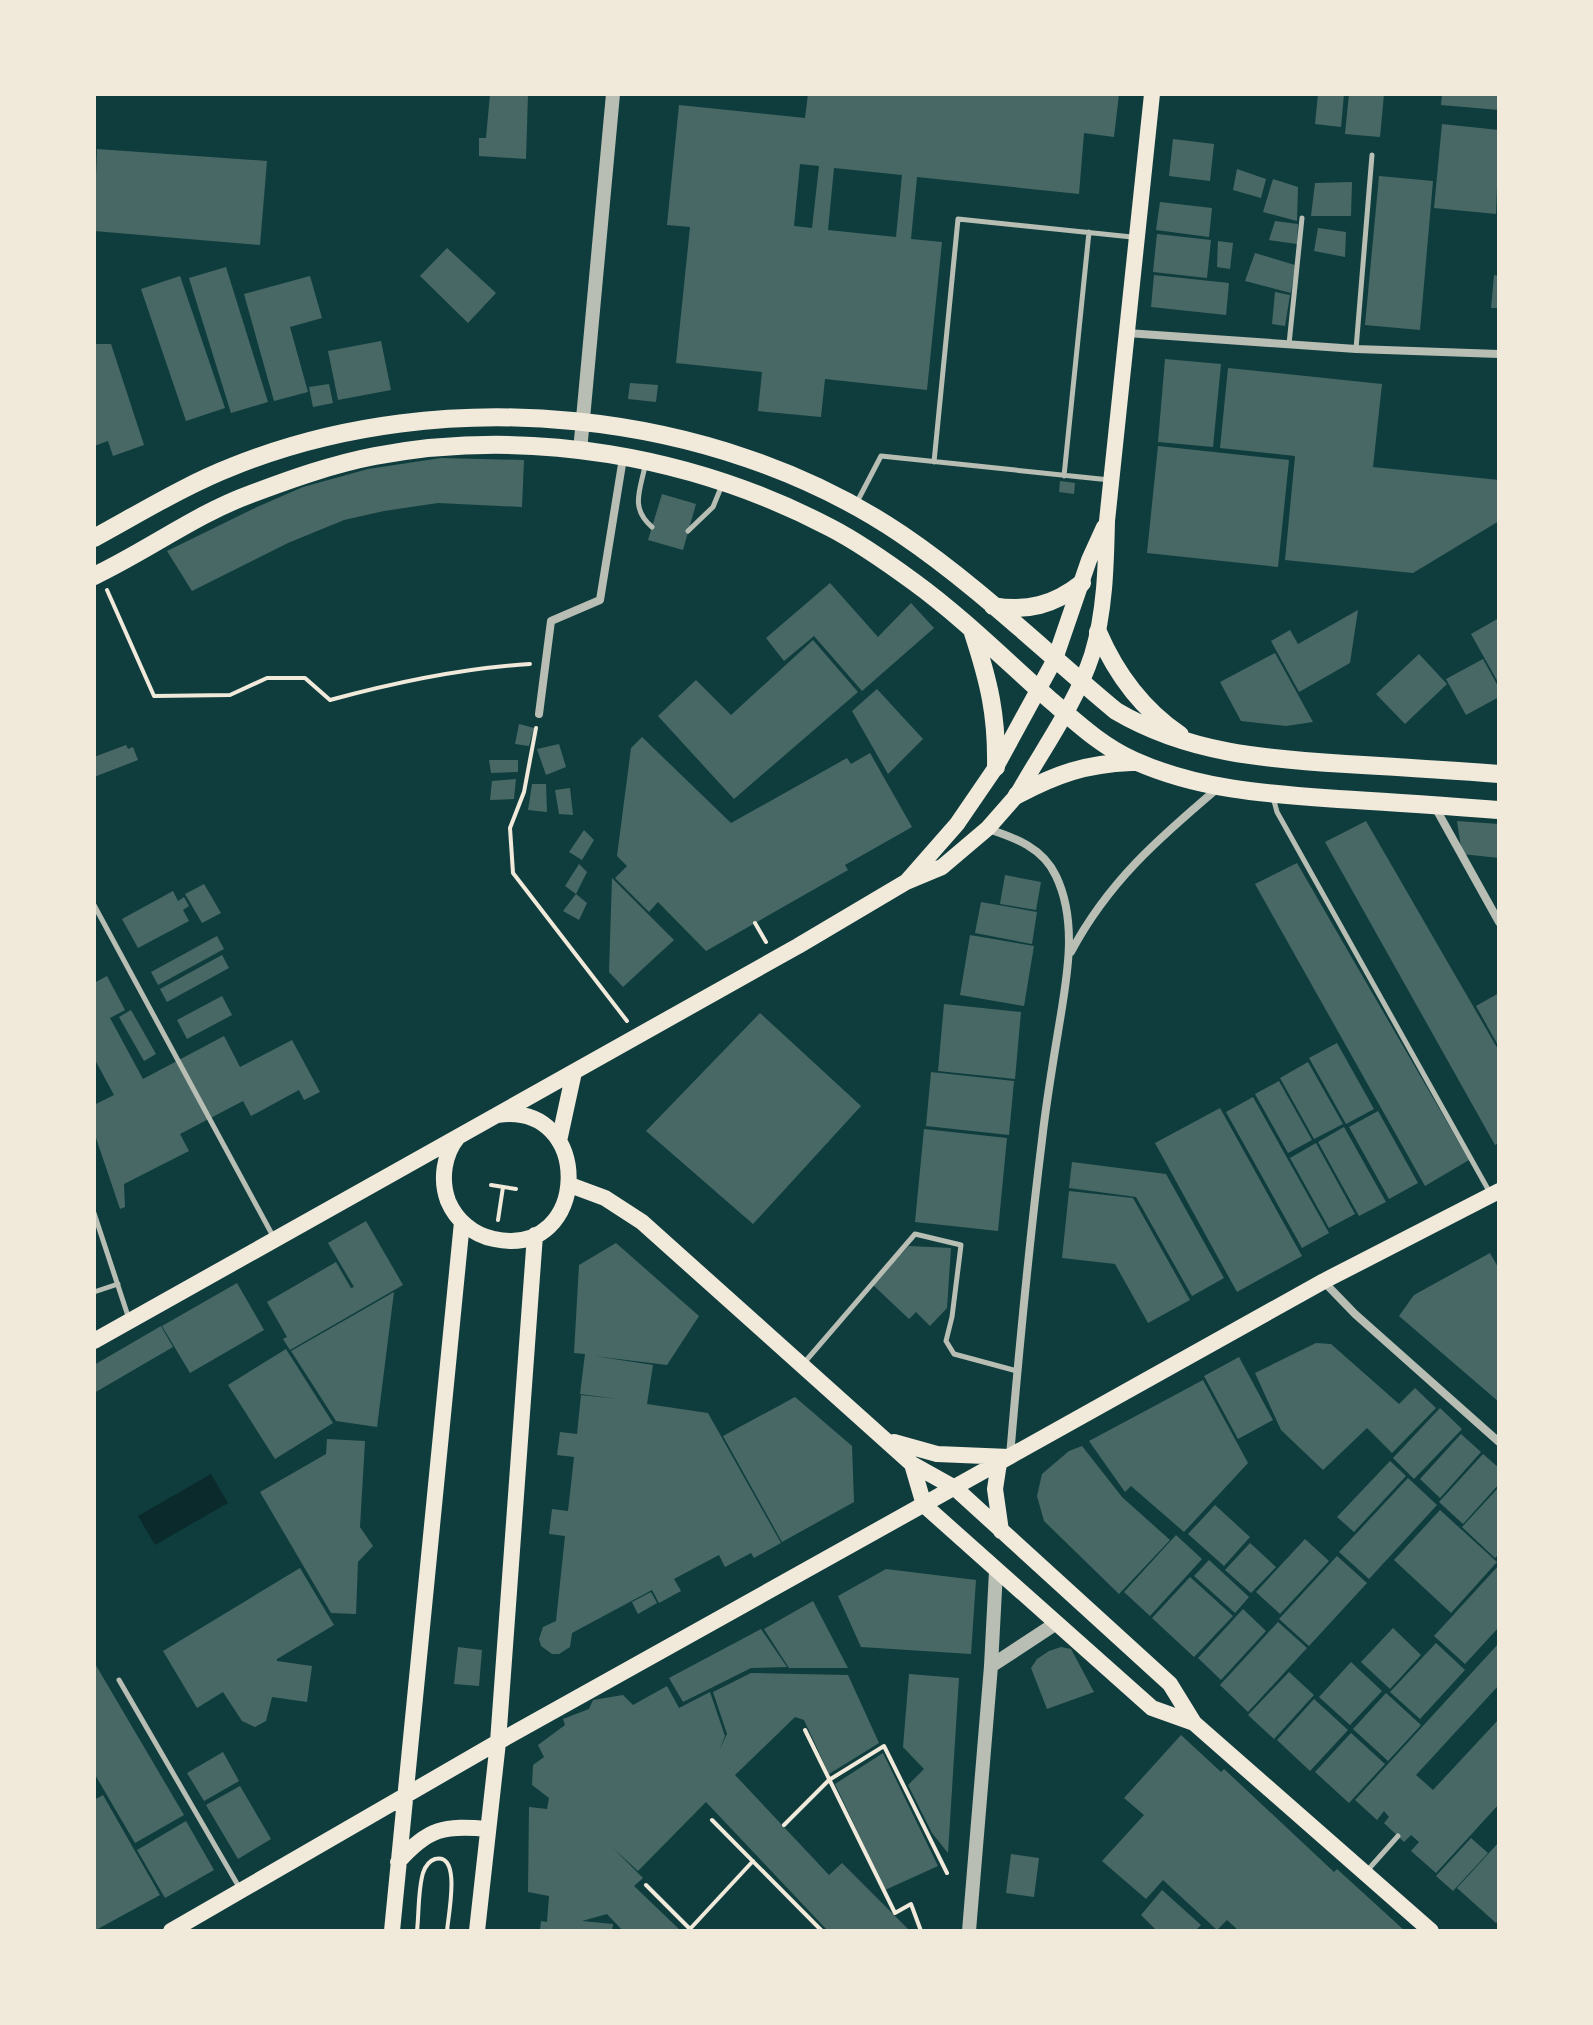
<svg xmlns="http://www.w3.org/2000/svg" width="1593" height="2025" font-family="'Nunito Sans',sans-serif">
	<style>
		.water { fill: #0a2a2b }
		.building { fill: #486865; fill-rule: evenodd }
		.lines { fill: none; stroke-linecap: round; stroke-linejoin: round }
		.path { stroke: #f1e9da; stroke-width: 4 }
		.service { stroke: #b8beb3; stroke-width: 5 }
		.minor { stroke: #b8beb3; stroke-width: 8 }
		.tertiary { stroke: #b8beb3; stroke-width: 14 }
		.secondary { stroke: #f1e9da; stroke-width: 16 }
		.primary { stroke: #f1e9da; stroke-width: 18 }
	</style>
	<rect width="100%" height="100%" fill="#0f3d3e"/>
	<path class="water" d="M211 1474 228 1503 155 1545 138 1516Z"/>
	<path class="building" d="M490 94H528L526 159 479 156V138H486Z
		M808 94H1119L1114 137 1084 133 1079 194 917 177 911 239 942 242 927 390 825 379 821 417 758 411 762 372 676 363 690 227 667 225 679 105 805 118ZM800 164 819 166 812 228 794 226ZM834 168 902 175 896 237 828 230Z
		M1318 94H1344L1341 127 1315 124Z
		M1349 94H1384L1380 137 1345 134Z
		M1442 94H1499V110L1441 105Z
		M1442 124 1499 130 1496 214 1434 208Z
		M1173 139 1214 144 1210 181 1169 176Z
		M97 149 267 161 260 245 94 231Z
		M1237 169 1266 179 1261 198 1233 190Z
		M1379 176 1433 181 1420 330 1365 325Z
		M1273 179 1298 187 1297 221 1263 212Z
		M1352 182 1351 216H1311L1315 183Z
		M1160 202 1212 208 1209 237 1156 230Z
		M1275 221 1298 224 1297 244 1269 240Z
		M1318 228 1346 232 1345 257 1314 251Z
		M1157 234 1211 240 1207 278 1153 272Z
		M1218 241 1233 243 1230 269 1217 267Z
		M447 248 496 293 468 323 420 276Z
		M1255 253 1295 265 1291 293 1245 281Z
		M226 267 268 402 231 413 189 278Z
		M1154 275 1229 283 1226 315 1151 307Z
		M1494 275 1499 276V308H1491Z
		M180 276 225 408 186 421 141 289Z
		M310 276 322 318 290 327 308 392 274 401 244 294Z
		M1275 292 1290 295 1285 326 1272 324Z
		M381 341 391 390 338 400 328 351Z
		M94 344H111L144 445 113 456 108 441 94 446Z
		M1165 359 1221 364 1213 447 1158 442Z
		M1228 368 1382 384 1373 467 1499 480V521L1413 573 1285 560 1295 456 1220 448Z
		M630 383 658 385 656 402 628 399Z
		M329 384 333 403 313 407 309 387Z
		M1158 446 1289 460 1278 567 1147 553Z
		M441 458 524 460 522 507 438 503 384 511 344 520 288 543 192 591 167 551 257 507 303 487 368 469Z
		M1060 481 1075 483 1074 494 1059 492Z
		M662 494 696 504 683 550 648 540Z
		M830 583 878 637 911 603 934 628 862 691 814 636 784 661 766 638Z
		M1358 610 1350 663 1299 692 1271 641 1290 630 1298 644Z
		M1499 618V684L1471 634Z
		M813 640 858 692 734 799 658 716 696 680 731 715Z
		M1275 653 1313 722 1286 726 1241 721 1220 682Z
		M1419 654 1447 684 1405 724 1376 694Z
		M1483 659 1499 688V697L1466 715 1446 679Z
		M877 689 923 739 888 774 852 711Z
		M519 724 534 728 529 746 515 744Z
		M642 737 731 823 847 758 851 764 870 753 912 827 845 865 848 870 706 951 658 902 649 912 615 878 627 866 617 856 631 748Z
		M559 744 566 767 546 775 537 749Z
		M126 745 128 749 133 747 138 760 94 777V757Z
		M489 760H518V772L491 773Z
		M516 779 514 799 490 800 492 781Z
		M532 784H546L547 812 528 810Z
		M570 788 573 815 559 814 555 790Z
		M1366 821 1499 1051V1143L1495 1145 1325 842Z
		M1457 821 1499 824V858L1462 854Z
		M584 830 594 840 582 860 569 852Z
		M1297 863 1469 1160 1425 1186 1255 884Z
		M579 864 587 872 576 894 565 886Z
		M1005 875 1041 882 1036 910 1000 904Z
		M612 878 674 940 623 987 609 972Z
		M204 884 221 913 202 923 185 894Z
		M173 891 178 901 184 897 189 906 183 910 189 921 138 948 122 919Z
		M576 894 587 903 579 920 563 911Z
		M981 902 1037 912 1032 944 975 933Z
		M970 935 1034 946 1024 1006 960 995Z
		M217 936 224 949 158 985 151 972Z
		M222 955 229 968 167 1002 160 989Z
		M107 976 125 1010 110 1018 143 1079 224 1036 240 1067 292 1040 320 1092 304 1100 299 1090 251 1116 243 1101 180 1134 189 1151 124 1184 125 1207 120 1209 94 1132V1105L114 1095 94 1058V983Z
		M1499 993V1047L1476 1006Z
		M222 996 232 1015 187 1039 177 1020Z
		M944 1004 1021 1012 1015 1079 938 1071Z
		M131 1010 156 1054 144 1061 119 1017Z
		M760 1013 861 1106 753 1224 646 1131Z
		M1337 1043 1374 1109 1346 1124 1309 1058Z
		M1308 1062 1343 1124 1314 1139 1280 1078Z
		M931 1072 1014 1081 1009 1135 926 1126Z
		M1279 1081 1312 1140 1288 1153 1255 1094Z
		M1253 1097 1329 1233 1302 1248 1226 1112Z
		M1220 1108 1302 1256 1237 1292 1155 1143Z
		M1378 1111 1418 1183 1389 1199 1349 1127Z
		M1344 1127 1386 1202 1359 1216 1318 1142Z
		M924 1129 1007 1138 998 1231 915 1222Z
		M1316 1143 1355 1214 1329 1228 1290 1158Z
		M1072 1162 1166 1174 1224 1278 1192 1296 1136 1197 1069 1188Z
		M1069 1191 1133 1198 1190 1300 1148 1323 1115 1264 1062 1258Z
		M366 1221 403 1285 290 1350 283 1339 287 1337 267 1302 336 1262 351 1288 354 1287 328 1243Z
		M616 1243 699 1316 667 1365 594 1356 653 1365 647 1404 708 1413 781 1543 754 1558 751 1553 725 1567 719 1555 674 1579 681 1591 659 1603 652 1590 572 1633 570 1647 559 1654H552L541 1646 539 1639 543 1627 556 1621 565 1536 549 1534 552 1509 568 1511 574 1457 557 1455 560 1432 577 1434 581 1395 618 1399 580 1394 585 1354 574 1353 579 1265Z
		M909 1246 951 1248 947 1308 930 1326 916 1312 909 1319 872 1284Z
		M1490 1253 1499 1269V1402L1399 1316 1414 1295Z
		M237 1283 264 1330 190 1373 162 1326Z
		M394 1292 377 1427 336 1421 291 1351Z
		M161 1326 173 1347 94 1393V1365Z
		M1316 1343 1331 1344 1399 1404 1415 1388 1436 1408 1392 1453 1367 1428 1323 1470 1281 1430 1255 1373Z
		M286 1349 333 1423 275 1459 228 1385Z
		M1239 1357 1273 1420 1238 1439 1204 1376Z
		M1203 1380 1248 1463 1184 1532 1131 1486 1125 1492 1089 1441Z
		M795 1397 852 1446 854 1502 782 1542 723 1436Z
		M1440 1408 1462 1429 1414 1479 1393 1458Z
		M1461 1434 1481 1452 1440 1498 1420 1479Z
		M327 1439 365 1441 360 1527 373 1546 358 1562 356 1614 331 1613 260 1492 326 1454Z
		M1082 1446 1122 1497 1170 1540 1119 1594 1044 1521 1037 1496 1042 1474 1069 1451Z
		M1483 1454 1499 1468V1484L1463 1524 1439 1502Z
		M1390 1461 1406 1476 1354 1532 1337 1517Z
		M1408 1478 1437 1505 1369 1579 1339 1552Z
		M1499 1487V1554L1495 1558 1462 1527Z
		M1215 1505 1250 1537 1224 1566 1188 1534Z
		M1440 1510 1497 1562 1451 1613 1394 1560Z
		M1176 1535 1202 1559 1150 1616 1124 1592Z
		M1305 1539 1329 1561 1280 1614 1256 1592Z
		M1250 1543 1276 1567 1251 1593 1225 1570Z
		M1337 1556 1367 1583 1309 1646 1279 1619Z
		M1209 1560 1249 1597 1235 1613 1194 1576Z
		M1499 1565V1627L1465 1664 1434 1636Z
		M300 1568 334 1625 277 1659V1661L312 1666 307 1702 272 1697 266 1721 255 1727 242 1721 223 1692 197 1708 163 1651Z
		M886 1569 976 1580 971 1654 861 1647 838 1596Z
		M1190 1577 1233 1616 1194 1657 1152 1618Z
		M651 1592 657 1603 638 1614 632 1602Z
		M813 1601 848 1668H789L764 1629Z
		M1243 1609 1266 1631 1221 1680 1198 1658Z
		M1278 1622 1307 1648 1248 1712 1220 1685Z
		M1393 1628 1421 1655 1390 1689 1361 1662Z
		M761 1629 787 1667 751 1668 683 1702 669 1678Z
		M1436 1643 1465 1670 1420 1719 1390 1692Z
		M1499 1643V1685L1416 1775 1433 1790 1499 1719V1804L1436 1873 1411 1851 1419 1842 1411 1835 1404 1842 1384 1823 1389 1817 1384 1811 1377 1820 1355 1800Z
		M458 1647 482 1650 479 1686 454 1684Z
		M1061 1647 1071 1649 1094 1692 1047 1709 1031 1668 1037 1659 1049 1651Z
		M94 1662 184 1815 135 1843 94 1773Z
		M1351 1662 1382 1691 1350 1725 1319 1697Z
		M1289 1672 1314 1695 1274 1739 1248 1715Z
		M751 1673 848 1675 879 1743 829 1774 804 1720 795 1717 735 1775 829 1875 842 1863 910 1931H828L706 1802 638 1871 612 1847 643 1878 634 1886 681 1931H623L607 1914 582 1921 613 1924 612 1931H540L541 1921 547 1922 549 1896 528 1892 529 1807 547 1809 549 1798 532 1785 533 1765 544 1757 538 1745 565 1725 563 1719 589 1709 593 1700 623 1695 633 1705 667 1686 679 1708 710 1692 725 1736 719 1751 727 1734 713 1692Z
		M909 1674 959 1678 948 1853 932 1833 908 1785 924 1769 903 1747Z
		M1386 1693 1421 1725 1388 1761 1353 1729Z
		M1314 1699 1348 1730 1310 1771 1277 1740Z
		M1351 1733 1385 1764 1349 1803 1315 1772Z
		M1181 1735 1221 1772 1224 1769 1334 1872 1337 1869 1405 1931H1239L1227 1920 1217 1930 1163 1880 1146 1899 1102 1861 1144 1815 1124 1798Z
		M223 1752 239 1781 204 1801 187 1773Z
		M883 1753 938 1866 885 1890 835 1784Z
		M240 1786 271 1839 238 1859 206 1805Z
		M103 1795 160 1895 94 1931V1800Z
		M186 1821 214 1870 165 1898 137 1850Z
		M1471 1838 1488 1853 1453 1891 1436 1876Z
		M1499 1842V1920L1496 1923 1457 1888Z
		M1011 1854 1039 1858 1034 1897 1006 1893Z
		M1162 1890 1201 1925 1195 1931H1157L1141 1915Z"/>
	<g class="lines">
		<path class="path" d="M107 590 154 696 230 695 267 678H305L330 700C396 682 462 668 530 664
			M536 728 524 792 510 828 513 873 627 1021
			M755 923 766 942
			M491 1185 516 1189
			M498 1220 503 1187
			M805 1730 895 1913 911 1904 921 1931
			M712 1820 822 1931
			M784 1825 829 1780 884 1746 947 1873
			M646 1885 690 1929
			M690 1929 753 1861
			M417 1931C419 1913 418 1890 423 1873 425 1867 429 1861 435 1859 462 1852 448 1916 447 1931"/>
		<path class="service" d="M1289 344 1302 218
			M1356 349 1372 155
			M934 462 958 219 1132 237
			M645 466C640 491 630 508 652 527
			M1064 476 1089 232
			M857 502 881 456 1110 480
			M688 531 713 507 722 485
			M1273 797 1277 812 1489 1191
			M94 905 274 1238
			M94 1213 129 1319
			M94 1292 118 1284
			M804 1363 915 1234 961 1245 952 1317 946 1341 954 1354 1017 1371
			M119 1680 239 1887
			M1366 1872 1398 1836"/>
		<path class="minor" d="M1127 333 1356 349 1499 354
			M539 714 551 621 600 600 623 458
			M1435 807 1499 922
			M988 829C1016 838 1043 848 1056 876 1079 924 1066 982 1058 1032 1052 1068 1046 1104 1042 1140 1029 1245 1019 1350 1010 1456
			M1071 952C1108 882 1159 838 1218 788
			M1324 1282 1355 1314 1499 1442"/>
		<path class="tertiary" d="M580 451 613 94
			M991 1666 1055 1624
			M969 1931 991 1666 996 1571"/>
		<path class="secondary" d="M907 881 957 824 996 767 1055 659 1089 560 1104 527
			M458 1137C444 1154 440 1179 448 1201 456 1220 473 1235 494 1239 591 1260 595 1100 497 1115
			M559 1141 574 1072
			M570 1185 605 1198 642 1222 912 1464 955 1488 1170 1684 1194 1723 1431 1931
			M94 1341 798 946 906 882 942 867 988 828 1017 795C1042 750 1076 704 1092 655 1105 612 1106 566 1107 521L1152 94
			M894 1442 937 1454 1009 1457
			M999 1463 995 1489 1001 1531
			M912 1464 924 1505
			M924 1505 1152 1708 1194 1723
			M398 1862C428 1828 444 1825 488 1829
			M171 1931 498 1742 1324 1281 1499 1191
			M392 1931 462 1222
			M477 1931 498 1742 535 1235"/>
		<path class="primary" d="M94 538C140 513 185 485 234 466 443 382 714 408 901 534 978 586 1045 652 1116 711 1187 753 1265 759 1346 764 1397 767 1448 770 1499 774
			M94 576C147 551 196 514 251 494 291 479 333 464 375 456 528 427 694 456 831 528 860 543 888 563 914 582 962 617 1004 659 1048 698 1075 721 1102 747 1135 761 1200 790 1268 794 1338 799 1392 802 1445 806 1499 810
			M993 606C1027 612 1054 605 1082 583
			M1098 632C1116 674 1142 709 1180 735
			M973 633C989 682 997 715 996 767
			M1017 795C1057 774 1085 764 1131 762"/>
	</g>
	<rect width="1593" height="2025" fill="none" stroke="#f1e9da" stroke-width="192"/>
</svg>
